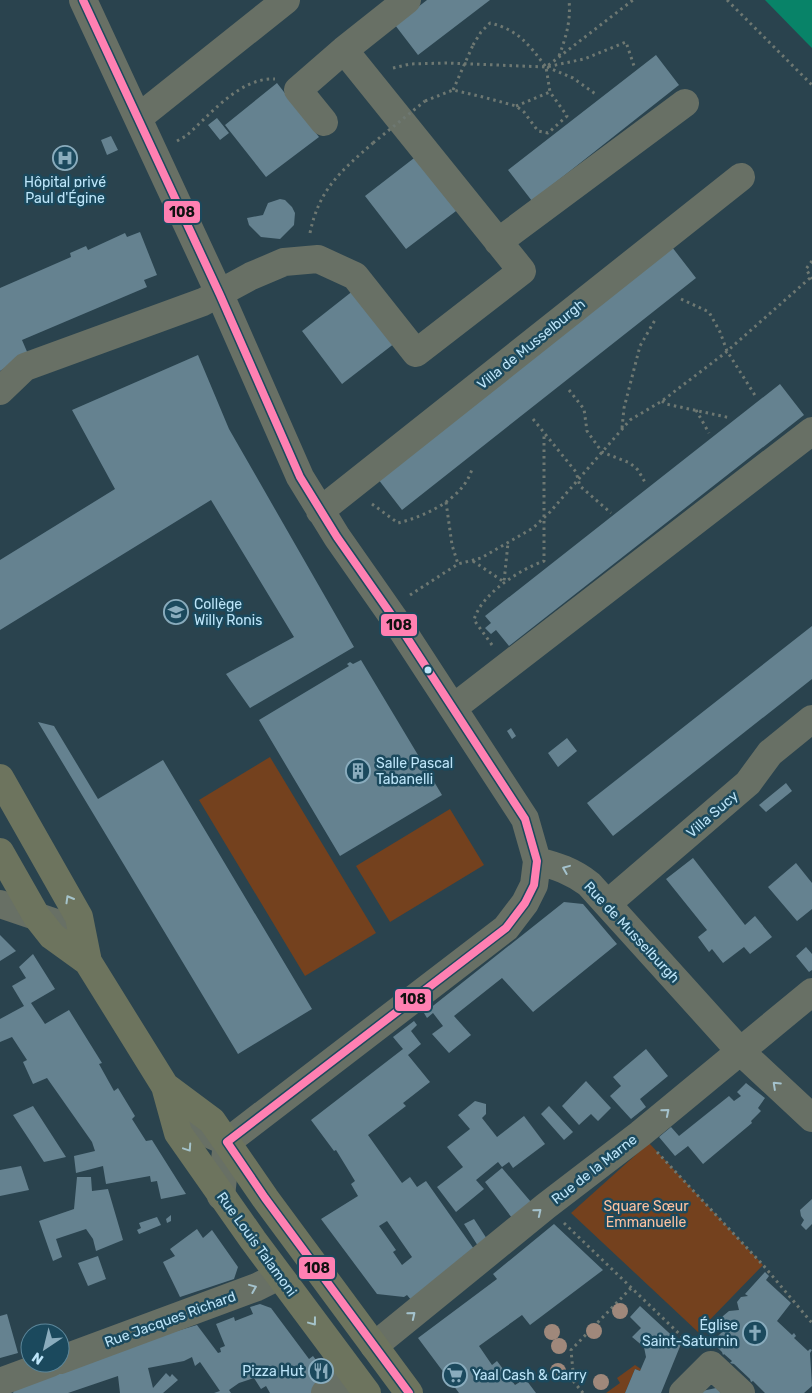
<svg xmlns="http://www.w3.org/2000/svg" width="812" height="1393" font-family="Rubik,sans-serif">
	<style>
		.green { fill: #74411e }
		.water { fill: #088368 }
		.building { fill: #658290; fill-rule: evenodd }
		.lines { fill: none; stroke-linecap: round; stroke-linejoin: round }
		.path { stroke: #6e7872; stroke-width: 3; stroke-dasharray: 2.5 4; stroke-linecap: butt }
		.minor { stroke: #687065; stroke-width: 28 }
		.major { stroke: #6d745e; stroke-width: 28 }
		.path-bridge { stroke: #6e7872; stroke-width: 3; stroke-dasharray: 2.5 4; stroke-linecap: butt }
		.bus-1-casing { stroke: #1b495d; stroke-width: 11 }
		.bus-1 { stroke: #ff80b2; stroke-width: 8 }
		.tree { fill: #9f887b }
		.oneway { stroke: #a4c2cd }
		.oneway2 { stroke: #a5c3ca }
		.bus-dot { fill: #bde5f9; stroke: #1b495d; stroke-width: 2 }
		.labels { text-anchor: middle; stroke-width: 5; stroke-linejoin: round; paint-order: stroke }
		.poi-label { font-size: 14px; fill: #bde5f9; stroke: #1b495d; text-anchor: start }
		.street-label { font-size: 14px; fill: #bde5f9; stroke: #1b495d }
		.park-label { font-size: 14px; fill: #fec19f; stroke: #1b495d }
		.line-badge { stroke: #1b495d; stroke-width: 2 }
		.pale-badge-label { font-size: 14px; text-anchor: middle; font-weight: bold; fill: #111 }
	</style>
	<rect width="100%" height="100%" fill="#2a434e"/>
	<path class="green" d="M270 757 376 933 305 976 199 800Z
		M450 809 484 865 390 922 356 866Z
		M649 1143 763 1265 698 1332 571 1213Z
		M635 1365 641 1369 640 1371 635 1369 625 1393H606L620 1383 617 1378Z"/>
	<path class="water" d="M765 0H812V48L806 42Z"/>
	<path class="building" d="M427 0H490L418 55 395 25Z
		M656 55 679 85 532 201 508 170Z
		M277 83 319 137 266 177 225 125Z
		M217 118 229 133 220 140 208 125Z
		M111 136 118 150 107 155 101 140Z
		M418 155 460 208 406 249 365 196Z
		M280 199 285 200 292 207 295 213 294 225 280 239 261 237 249 225 247 218 263 215 268 203Z
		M140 232 157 275 144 280 147 287 22 340 28 354 0 371V288L71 257 70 253 86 246 88 250 125 233 127 237Z
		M672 247 696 278 402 510 378 479Z
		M354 290 395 343 342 384 302 331Z
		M198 355 229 429 354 647 250 708 226 674 294 637 211 500 0 630V560L115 489 72 410Z
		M780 384 804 415 509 646 496 630 491 634 485 628 491 623 485 616Z
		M812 626V679L613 836 587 803Z
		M361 660 442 795 340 856 259 720 349 666 347 664 350 662 353 664Z
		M38 722 54 726 98 799 163 760 312 1009 238 1054Z
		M511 728 516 736 512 739 507 731Z
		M567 738 577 751 558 767 548 753Z
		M786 783 792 791 766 812 759 805Z
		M693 858 745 925 755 916 772 937 750 954 744 947 723 963 712 949 709 952 698 937 707 930 666 879Z
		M796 863 812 883V909L797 921 768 887Z
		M564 902 583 904 617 944 533 1012 502 978 454 1016 471 1035 449 1053 432 1034 443 1026 433 1013 427 1018 424 1013Z
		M0 935 16 951 0 961Z
		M806 947 812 954V970L809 972 796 956Z
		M33 954 55 989 31 1003 45 1024 69 1010 102 1063 99 1064 114 1091 118 1088 135 1116 132 1119 146 1141 152 1140 186 1194 161 1199 157 1181 151 1182 150 1176 106 1184 103 1166 76 1173 74 1156 95 1151 92 1142 47 1078 33 1084 23 1062 27 1060 12 1037 0 1042V1019L24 1006 12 986 26 978 19 967Z
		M414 1021 417 1025 411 1031 421 1044 408 1055 430 1082 403 1103 406 1106 368 1135 402 1183 410 1177 417 1187 426 1181 474 1249 412 1301 407 1295 404 1297 377 1294 321 1219 358 1196 351 1184 355 1181 336 1150 334 1151 311 1120 403 1049 393 1037ZM387 1221 412 1257 402 1265 393 1252 396 1250 379 1226Z
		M646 1049 668 1076 640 1099 646 1107 631 1119 610 1096 621 1086 613 1077Z
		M586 1081 611 1108 598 1121 591 1114 579 1125 562 1106Z
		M746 1083 765 1098 758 1108 761 1111 751 1121 752 1123 703 1164 688 1146 675 1156 659 1137 671 1127 679 1136 729 1096 734 1101 741 1096 737 1092Z
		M475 1101 486 1104V1114L482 1118 497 1137 524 1116 545 1144 513 1168 509 1162 502 1167 498 1162 476 1180 484 1189 456 1212 437 1187 463 1167 447 1147 470 1129 458 1115Z
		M33 1106 66 1157 44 1162 13 1115Z
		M549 1106 573 1132 564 1140 541 1114Z
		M21 1166 29 1190 0 1196V1170Z
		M502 1168 531 1202 512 1218 485 1182Z
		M77 1177H91L92 1191 108 1189 123 1240 96 1251 93 1239 86 1229 56 1239 62 1257 53 1261 39 1221 74 1209Z
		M812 1199V1224L806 1230 801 1225 804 1220 801 1216 800 1210Z
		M171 1215V1221L167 1223 166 1219Z
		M157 1217 161 1225 139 1234 137 1230 141 1228 139 1223Z
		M474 1219 487 1239 478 1246 464 1224Z
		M554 1224 603 1270 530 1325 522 1315 479 1346 492 1365 497 1361 515 1385 523 1380 524 1382 527 1381 536 1393H459L418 1338 497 1279 493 1274Z
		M197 1229 203 1238 212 1230 238 1267 234 1279 180 1297 163 1262 175 1256 170 1249Z
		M98 1256 106 1279 88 1286 78 1263Z
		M765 1272 769 1276 766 1280 791 1303 777 1321 792 1335 794 1333 796 1336 794 1338 808 1351 810 1349 812 1350 810 1353 812 1386 804 1393H765L753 1381 751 1382 750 1379 734 1364 730 1363 732 1361 724 1354 723 1355 722 1352 712 1342 722 1332 720 1322 723 1316 729 1311 739 1310 737 1302 741 1297 748 1296 745 1294Z
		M260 1304 271 1308 309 1359 313 1356 332 1381 314 1393H270L266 1386 261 1389 254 1378 239 1383 229 1390 231 1393H214L220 1391 200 1362 195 1366 192 1357 184 1361 148 1368 153 1388 166 1373 170 1377 172 1374 178 1380 163 1393H120L118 1376 68 1393H13L17 1384 143 1341 197 1325 218 1353 221 1352 220 1348 225 1346 216 1324 234 1317 235 1321 253 1314 250 1307Z
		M640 1306 681 1344 661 1393H625L635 1369 640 1371 646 1357 644 1347 632 1337 641 1328 630 1317Z
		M7 1314 18 1353 0 1358V1316Z
		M716 1388 721 1393H700L702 1391Z"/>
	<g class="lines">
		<path class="path" d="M727 0 812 85
			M473 45 481 32 490 23C519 30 529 45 546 67L633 0
			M559 56C566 37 571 21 569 0
			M547 67 573 78 597 95
			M393 68 410 64 446 63 546 67 584 59 626 42 634 66
			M425 101 453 90 483 97 516 106 524 112 538 131 548 133 567 116 550 92 546 67
			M516 106 550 92
			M177 141 186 136C210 115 240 77 275 79
			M310 233C319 189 341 171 373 143
			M812 261 806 269 812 279
			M681 299 709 312 720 332 727 351 756 397
			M569 390 584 409 587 431 602 452 630 463 638 470 646 484
			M662 401 666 404 731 418
			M696 410 709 433
			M533 419 576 472 580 486 611 513
			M622 428 624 408 640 346 655 320
			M446 502 452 545 458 564
			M372 504 398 523C426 516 463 499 472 469
			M473 561 504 582 508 543
			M410 595 458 564 481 558 533 528 550 512 630 420 662 401 725 353 810 278
			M492 645 474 620C481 594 519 570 544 561V433
			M657 1152 763 1265 812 1323
			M564 1223 693 1347
			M583 1393 574 1382 571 1350 632 1287"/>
		<path class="minor" d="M83 0 220 295 300 477 337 537 402 630 525 819 537 861 534 885 525 903 506 928 227 1142
			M344 50 407 0
			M138 118 286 0
			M498 242 685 103
			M0 391 25 367 203 302 251 276 284 262 318 259 355 276 416 353 522 271 344 50 298 90 324 122
			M320 511 741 177
			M453 708 812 431
			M537 861C557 866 572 871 589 884L739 1050 812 1118
			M0 904 65 926 87 959
			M607 904 748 783 770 753 812 719
			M169 1092 195 1128 227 1142
			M221 1196 227 1142
			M374 1346 546 1206 640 1134 812 992
			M60 1360 257 1287 279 1276
			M0 1382 51 1363
			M325 1393 352 1374
			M683 1393 711 1365 741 1393"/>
		<path class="major" d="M0 778 79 917 88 962 165 1086 178 1133 253 1240 367 1393
			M0 852 37 917 52 936 88 962
			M165 1086 212 1121 265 1198 409 1393"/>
		<path class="path-bridge" d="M453 90 473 45
			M373 143 425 101"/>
		<defs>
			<path id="bus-1" d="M83 0 220 295 300 477 337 537 402 630 525 819 537 861 534 885 525 903 506 928 227 1142
				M227 1142 265 1198 409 1393"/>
		</defs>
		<use href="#bus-1" class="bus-1-casing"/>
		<use href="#bus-1" class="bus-1"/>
	</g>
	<g class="tree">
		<circle cx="620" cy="1311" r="8"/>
		<circle cx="594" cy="1331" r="8"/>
		<circle cx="552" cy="1332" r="8"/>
		<circle cx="559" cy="1346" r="8"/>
		<circle cx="558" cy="1371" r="8"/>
		<circle cx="601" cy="1382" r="8"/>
	</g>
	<defs><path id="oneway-chevron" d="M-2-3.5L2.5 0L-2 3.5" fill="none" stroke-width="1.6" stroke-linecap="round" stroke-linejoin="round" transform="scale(1.25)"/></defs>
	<g class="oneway">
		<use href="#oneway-chevron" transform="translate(566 869) rotate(-158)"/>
		<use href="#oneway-chevron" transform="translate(776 1085) rotate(-137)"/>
		<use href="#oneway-chevron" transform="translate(666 1112) rotate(-40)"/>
		<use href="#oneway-chevron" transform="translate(538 1212) rotate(-39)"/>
		<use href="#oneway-chevron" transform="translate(253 1288) rotate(-22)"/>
		<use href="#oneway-chevron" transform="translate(412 1315) rotate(-39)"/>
	</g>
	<g class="oneway2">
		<use href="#oneway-chevron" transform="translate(69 899) rotate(-120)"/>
		<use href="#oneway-chevron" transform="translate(188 1148) rotate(56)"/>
		<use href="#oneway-chevron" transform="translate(313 1322) rotate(53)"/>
	</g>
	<defs>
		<symbol id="hospital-ring" viewBox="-11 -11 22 22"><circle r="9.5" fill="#1b495d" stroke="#8aacbd" stroke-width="1.5"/><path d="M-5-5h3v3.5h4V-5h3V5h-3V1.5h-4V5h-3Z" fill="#8aacbd"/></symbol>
		<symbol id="school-ring" viewBox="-11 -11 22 22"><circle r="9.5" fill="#1b495d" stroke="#8aacbd" stroke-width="1.5"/><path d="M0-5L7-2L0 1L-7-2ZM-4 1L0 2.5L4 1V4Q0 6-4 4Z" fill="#8aacbd"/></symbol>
		<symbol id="building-ring" viewBox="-11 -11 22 22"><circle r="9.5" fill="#1b495d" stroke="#8aacbd" stroke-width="1.5"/><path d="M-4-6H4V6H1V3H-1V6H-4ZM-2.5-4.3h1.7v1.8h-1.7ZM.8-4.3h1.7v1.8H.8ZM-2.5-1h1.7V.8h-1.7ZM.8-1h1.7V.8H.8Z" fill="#8aacbd"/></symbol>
		<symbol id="church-ring" viewBox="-11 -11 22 22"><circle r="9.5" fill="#1b495d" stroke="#8aacbd" stroke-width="1.5"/><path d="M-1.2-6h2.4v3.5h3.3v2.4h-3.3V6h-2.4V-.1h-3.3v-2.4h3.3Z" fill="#8aacbd"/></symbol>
		<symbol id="restaurant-ring" viewBox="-11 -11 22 22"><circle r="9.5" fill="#1b495d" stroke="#8aacbd" stroke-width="1.5"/><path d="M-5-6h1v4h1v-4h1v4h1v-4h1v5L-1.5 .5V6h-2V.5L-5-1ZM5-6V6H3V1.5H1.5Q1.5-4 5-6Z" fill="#8aacbd"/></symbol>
		<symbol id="supermarket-ring" viewBox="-11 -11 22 22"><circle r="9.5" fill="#1b495d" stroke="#8aacbd" stroke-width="1.5"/><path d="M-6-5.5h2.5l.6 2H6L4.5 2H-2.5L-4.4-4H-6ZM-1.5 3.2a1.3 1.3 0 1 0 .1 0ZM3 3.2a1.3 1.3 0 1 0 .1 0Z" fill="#8aacbd"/></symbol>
	</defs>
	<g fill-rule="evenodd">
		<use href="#hospital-ring" x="51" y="144" width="28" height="28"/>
		<use href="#school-ring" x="162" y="598" width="28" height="28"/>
		<use href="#building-ring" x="344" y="757" width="28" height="28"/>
		<use href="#church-ring" x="741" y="1319" width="28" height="28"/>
		<use href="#restaurant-ring" x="307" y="1357" width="28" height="28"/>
		<use href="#supermarket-ring" x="441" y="1361" width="28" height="28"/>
	</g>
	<circle class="bus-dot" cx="428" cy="670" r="4.5"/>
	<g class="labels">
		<g class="poi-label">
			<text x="65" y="187" text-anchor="middle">Hôpital privé<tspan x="65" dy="16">Paul d'Égine</tspan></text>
			<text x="194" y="609">Collège<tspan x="194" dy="16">Willy Ronis</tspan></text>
			<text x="376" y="768">Salle Pascal<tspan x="376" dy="16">Tabanelli</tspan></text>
			<text x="738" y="1330" text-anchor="end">Église<tspan x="738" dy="16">Saint-Saturnin</tspan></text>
			<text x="304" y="1376" text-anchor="end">Pizza Hut</text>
			<text x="472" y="1380">Yaal Cash &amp; Carry</text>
		</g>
		<g class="street-label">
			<text transform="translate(531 344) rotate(-39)" y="5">Villa de Musselburgh</text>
			<text transform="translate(712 814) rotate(-41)" y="5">Villa Sucy</text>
			<text transform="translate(632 932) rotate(47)" y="5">Rue de Musselburgh</text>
			<text transform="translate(594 1169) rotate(-38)" y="5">Rue de la Marne</text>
			<text transform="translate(257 1244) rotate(54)" y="5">Rue Louis Talamoni</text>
			<text transform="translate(170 1319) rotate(-20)" y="5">Rue Jacques Richard</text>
		</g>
		<g class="park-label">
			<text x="646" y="1211">Square Sœur<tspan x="646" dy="16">Emmanuelle</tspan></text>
		</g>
	</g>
	<g class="line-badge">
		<rect x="163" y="200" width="38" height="24" rx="5" fill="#ff80b2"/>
		<rect x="380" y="613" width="38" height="24" rx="5" fill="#ff80b2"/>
		<rect x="394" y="988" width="38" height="24" rx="5" fill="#ff80b2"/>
		<rect x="298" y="1256" width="38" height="24" rx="5" fill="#ff80b2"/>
	</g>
	<g class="pale-badge-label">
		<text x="182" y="217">108</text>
		<text x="399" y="630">108</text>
		<text x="413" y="1004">108</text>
		<text x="317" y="1273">108</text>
	</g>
	<g transform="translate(45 1348) rotate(215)"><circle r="24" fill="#1b495d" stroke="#5c879b"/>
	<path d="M0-4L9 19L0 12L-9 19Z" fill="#8aacbd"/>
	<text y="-8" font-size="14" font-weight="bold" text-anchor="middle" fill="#bde5f9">N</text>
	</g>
</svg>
